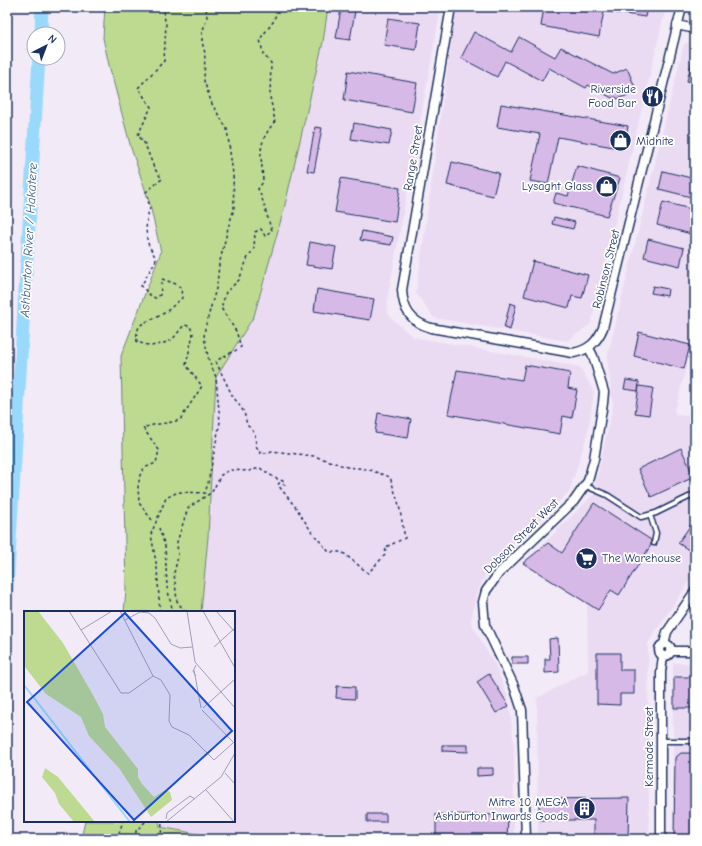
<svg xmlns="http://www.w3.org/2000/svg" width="702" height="846" font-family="'Comic Neue',sans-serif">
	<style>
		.built { fill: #eadbf3 }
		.green { fill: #beda91; stroke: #6c8478 }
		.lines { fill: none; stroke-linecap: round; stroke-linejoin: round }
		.river { stroke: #99d9fb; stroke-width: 13 }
		.building { fill: #d6b9e7; stroke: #1b2f5e }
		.lane-casing { stroke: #1b2f5e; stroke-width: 7 }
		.street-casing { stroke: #1b2f5e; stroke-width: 11 }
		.path { stroke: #1b2f5e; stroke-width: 1.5; stroke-dasharray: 3 3; stroke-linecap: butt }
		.lane { stroke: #fff; stroke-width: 4 }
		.street { stroke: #fff; stroke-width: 8 }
		.labels { text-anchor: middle; stroke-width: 3.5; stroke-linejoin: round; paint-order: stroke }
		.poi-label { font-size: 12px; fill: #1b2f5e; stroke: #fff; text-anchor: end }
		.street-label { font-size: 12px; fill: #1b2f5e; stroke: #fff }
		.water-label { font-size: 13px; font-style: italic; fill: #3a5a85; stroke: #fff }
		.inset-river { fill: none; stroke: #99d9fb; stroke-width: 2 }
		.inset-road { fill: none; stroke: #9d9fba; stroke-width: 1 }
		.view { fill: #1d4ed8; fill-opacity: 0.15; stroke: #1d4ed8; stroke-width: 2 }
		.inset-edge { fill: none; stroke: #1b2f5e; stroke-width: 2 }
	</style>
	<rect width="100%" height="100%" fill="#f3eaf8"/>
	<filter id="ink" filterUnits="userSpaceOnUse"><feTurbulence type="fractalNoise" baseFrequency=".025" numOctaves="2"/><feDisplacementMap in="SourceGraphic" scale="8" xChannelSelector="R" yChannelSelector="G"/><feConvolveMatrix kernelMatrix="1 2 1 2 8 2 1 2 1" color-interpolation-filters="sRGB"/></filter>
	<g filter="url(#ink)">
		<path class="built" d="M328 7H441L388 296 387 311 392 319 414 337 580 367 594 392 587 436 569 492 491 564 476 594 473 610 471 623 496 667 509 700 514 744V839H225L160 827 159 821H234V612H201L208 537 216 377 254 316 284 209 323 42Z
			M456 7H666L591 324 567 341 434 318 416 293Z
			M693 40 695 41V331L677 404 674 410 676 414 684 416 695 412V573L648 643 649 839H538L537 698 588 671 587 604 523 564 593 495 613 406 607 358 684 44Z
			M673 663H695V839H673Z"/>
		<path class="green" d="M105 7H328L323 42 284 209 254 316 216 377 208 537 201 612H124L126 590 121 356 161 252 149 201 131 148 109 65 103 38Z
			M85 821H159L160 827 225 839H81Z"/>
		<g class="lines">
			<path class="river" d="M41 34 42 7
				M7 590 39 58"/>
		</g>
		<path class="building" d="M544 7H647L645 17 604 11 599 37 541 26Z
			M341 9 355 11 350 40 336 38Z
			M388 18 420 23 416 50 384 45Z
			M474 32 511 52 519 37 555 57 561 47 613 74 627 68 637 92 617 99 616 97 612 98 588 85 586 88 549 68 542 81 505 61 497 77 461 58Z
			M693 56H695V83L687 81Z
			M348 71 417 83 412 112 344 100Z
			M501 104 628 126 624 149 558 137 548 184 530 181 540 134 497 127Z
			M354 123 392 130 389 145 351 139Z
			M315 127 322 128 314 172 307 171Z
			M452 162 499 173 493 196 447 185Z
			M577 166 620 178 607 216 553 203 556 193 568 196Z
			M663 171 695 179V198L659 189Z
			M341 178 400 188 395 222 335 212Z
			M663 202 695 210V235L657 225Z
			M554 217 575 222 573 229 552 224Z
			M362 231 393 237 391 245 360 240Z
			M648 239 684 248 680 266 644 257Z
			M310 242 336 247 332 269 306 265Z
			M533 261 588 275 582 298 572 296 569 308 524 296Z
			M653 286 668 289 667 296 651 293Z
			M317 289 374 299 370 320 314 311Z
			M510 303 516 305 510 330 504 328Z
			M639 332 690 345 684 369 634 356Z
			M525 365 570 373 568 388 577 390 572 418 563 416 560 434 448 414 457 370 522 380Z
			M626 380 639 382 638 391 624 389Z
			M639 386 653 388 649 415 635 413Z
			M378 413 411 419 408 438 375 433Z
			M681 448 694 477 651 497 638 469Z
			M594 503 651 540V545L619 595 611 590 598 610 523 563 548 543 562 553Z
			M695 519V554L678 543Z
			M558 638 559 672 545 673V659H550L549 639Z
			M597 653H620V670H634V694H620V705L597 704Z
			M512 657H528V664H512Z
			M489 674 509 706 496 713 477 682Z
			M674 677H695V708H674Z
			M337 686 355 687V699L336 698Z
			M442 745H468V752L442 751Z
			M681 753H695V839H674L675 758Z
			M477 768H493V775L477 776Z
			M629 798 628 839H594V820H539V799Z
			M367 814H386V822H367Z
			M436 814 508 815 507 839H436Z"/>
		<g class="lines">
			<defs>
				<path id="lane" d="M586 486 607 495 641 517 656 513 695 494
					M650 515 656 533 654 543
					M661 741H695"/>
				<path id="street" d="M451 7 402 290C403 310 411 322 431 328L573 353C589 350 597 342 603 328L682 7
					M677 25 695 29
					M664 644 667 632 695 591
					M659 650a6 6 0 1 1 12 0a6 6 0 1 1-12 0Z
					M670 651H695
					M526 839 522 710 514 686 485 625 483 602 486 591 499 573 574 501 588 481 594 459 603 403 604 392 593 356 589 348
					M661 839V672L663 656"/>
			</defs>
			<use href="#lane" class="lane-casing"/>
			<use href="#street" class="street-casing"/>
			<path class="path" d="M152 520 139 503 138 487 140 475 144 468 156 463 159 450 143 428C156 423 167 424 180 420L202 386 186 365 193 334 190 326 184 325 172 340 161 344 151 346 137 342C135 321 145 324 159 316 167 312 175 304 182 298L181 288 176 284 162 279 160 295 156 298 152 297 141 286 156 260C154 253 150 249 148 243 145 233 146 218 150 208L146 192 162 179 154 168 145 144 138 135 151 107 138 88 164 61 166 24 164 16 165 7
				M159 528 165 546 167 587 173 612
				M160 612 157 568 151 534 166 498 178 492 205 493 208 483 220 422 216 377 209 361 204 337 205 328 217 285 219 265 228 228 234 209 233 174 227 129 212 104 204 81 205 53 202 42V33L207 18 206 7
				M185 612 177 601 174 573 178 557 177 542 188 508 212 492 221 475 226 472 231 470 249 471 260 468 275 478 283 481 285 485 279 483 278 485 297 509 311 531 329 552H342L368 573 385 555 386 547 405 538 399 505 390 477 367 469 347 467 314 456 272 451 261 454 256 446 255 433 247 425 244 412 232 395 216 362C223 355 233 353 241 347L236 331 221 308 226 292 239 280 248 257 254 249 255 232 261 229 265 236 272 230C266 216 265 203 258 189L263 182C262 153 255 147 275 121L270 97 271 63 263 54 260 39 273 22 279 7
				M117 839 123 821
				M135 839 136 831 146 821
				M161 839 162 821"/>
			<use href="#lane" class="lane"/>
			<use href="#street" class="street"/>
		</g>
	</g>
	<defs>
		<symbol id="restaurant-disc" viewBox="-11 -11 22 22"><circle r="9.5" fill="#1b2f5e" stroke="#fff"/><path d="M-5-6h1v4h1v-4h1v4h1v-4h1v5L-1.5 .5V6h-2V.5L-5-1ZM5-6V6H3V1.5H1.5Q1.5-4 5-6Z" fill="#fff"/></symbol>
		<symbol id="shop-disc" viewBox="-11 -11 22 22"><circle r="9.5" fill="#1b2f5e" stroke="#fff"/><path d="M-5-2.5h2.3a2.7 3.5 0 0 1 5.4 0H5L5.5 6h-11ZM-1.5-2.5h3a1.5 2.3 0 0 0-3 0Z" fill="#fff"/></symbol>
		<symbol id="supermarket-disc" viewBox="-11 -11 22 22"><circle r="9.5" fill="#1b2f5e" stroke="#fff"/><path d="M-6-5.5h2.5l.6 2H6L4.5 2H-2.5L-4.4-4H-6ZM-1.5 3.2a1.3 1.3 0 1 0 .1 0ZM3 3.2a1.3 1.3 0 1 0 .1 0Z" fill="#fff"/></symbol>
		<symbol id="building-disc" viewBox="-11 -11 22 22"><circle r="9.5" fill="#1b2f5e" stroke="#fff"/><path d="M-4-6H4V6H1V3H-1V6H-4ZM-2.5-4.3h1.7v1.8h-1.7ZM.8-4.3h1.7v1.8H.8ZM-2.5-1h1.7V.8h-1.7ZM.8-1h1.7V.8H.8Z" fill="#fff"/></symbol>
	</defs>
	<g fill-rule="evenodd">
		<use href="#restaurant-disc" x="640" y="84" width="25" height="25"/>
		<use href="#shop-disc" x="608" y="128" width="25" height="25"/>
		<use href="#shop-disc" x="594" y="174" width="25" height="25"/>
		<use href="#supermarket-disc" x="574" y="546" width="25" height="25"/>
		<use href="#building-disc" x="572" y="796" width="25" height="25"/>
	</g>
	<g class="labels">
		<g class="poi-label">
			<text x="636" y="93">Riverside<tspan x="636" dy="14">Food Bar</tspan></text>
			<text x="636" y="145" text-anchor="start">Midnite</text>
			<text x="592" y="190">Lysaght Glass</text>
			<text x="602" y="562" text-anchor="start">The Warehouse</text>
			<text x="568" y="806">Mitre 10 MEGA<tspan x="568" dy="14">Ashburton Inwards Goods</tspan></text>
		</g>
		<g class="street-label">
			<text transform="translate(413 158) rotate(-80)" y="4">Range Street</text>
			<text transform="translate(606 269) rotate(-76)" y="4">Robinson Street</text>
			<text transform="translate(521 536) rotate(-45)" y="4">Dobson Street West</text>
			<text transform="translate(649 747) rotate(-90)" y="4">Kermode Street</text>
		</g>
		<g class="water-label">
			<text transform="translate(28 240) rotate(-87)" y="5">Ashburton River / Hakatere</text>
		</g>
	</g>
	<g transform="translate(24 611)">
		<rect width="211" height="211" fill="#f3eaf8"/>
		<path d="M0 0H14L39 32 69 84 79 103 81 116 114 158V166L118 173 130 186 141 179 146 181 148 189 127 206 95 157 65 125 57 106 22 83 1 56ZM21 157 34 166 71 211H50L35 193 31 182 18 166Z" fill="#beda91"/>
		<path class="inset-river" d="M0 74 106 211"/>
		<path class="inset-road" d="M45 0 97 82H105L129 65M96 0 129 65M163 0 171 51 211 97M179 0 211 57M192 0 211 21M101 9 116 1 125 2 131 7 147 33 156 37 168 36M57 19 88 0M190 36 211 17M170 59 177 97M129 65 137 69 146 84 145 110 148 116 165 124 190 149 209 132M172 65 169 60 172 54M179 97 211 68M178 99 211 133M201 162 211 173M182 179 210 211M142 208 143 202 166 185 171 188M142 211 197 166 211 142"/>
		<path class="view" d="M101 2 208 120 110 209 3 91Z"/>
		<rect width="211" height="211" class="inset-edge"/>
	</g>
	<rect width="702" height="846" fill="none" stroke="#fff" stroke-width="24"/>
	<rect x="12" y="12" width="678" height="822" fill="none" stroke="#1b2f5e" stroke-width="1.5" filter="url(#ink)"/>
	<g transform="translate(46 46) rotate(42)"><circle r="19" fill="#ffffff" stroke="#a4acbf"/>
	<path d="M0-3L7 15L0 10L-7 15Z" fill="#1b2f5e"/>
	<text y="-6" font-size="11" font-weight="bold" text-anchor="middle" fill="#1b2f5e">N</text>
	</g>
</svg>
